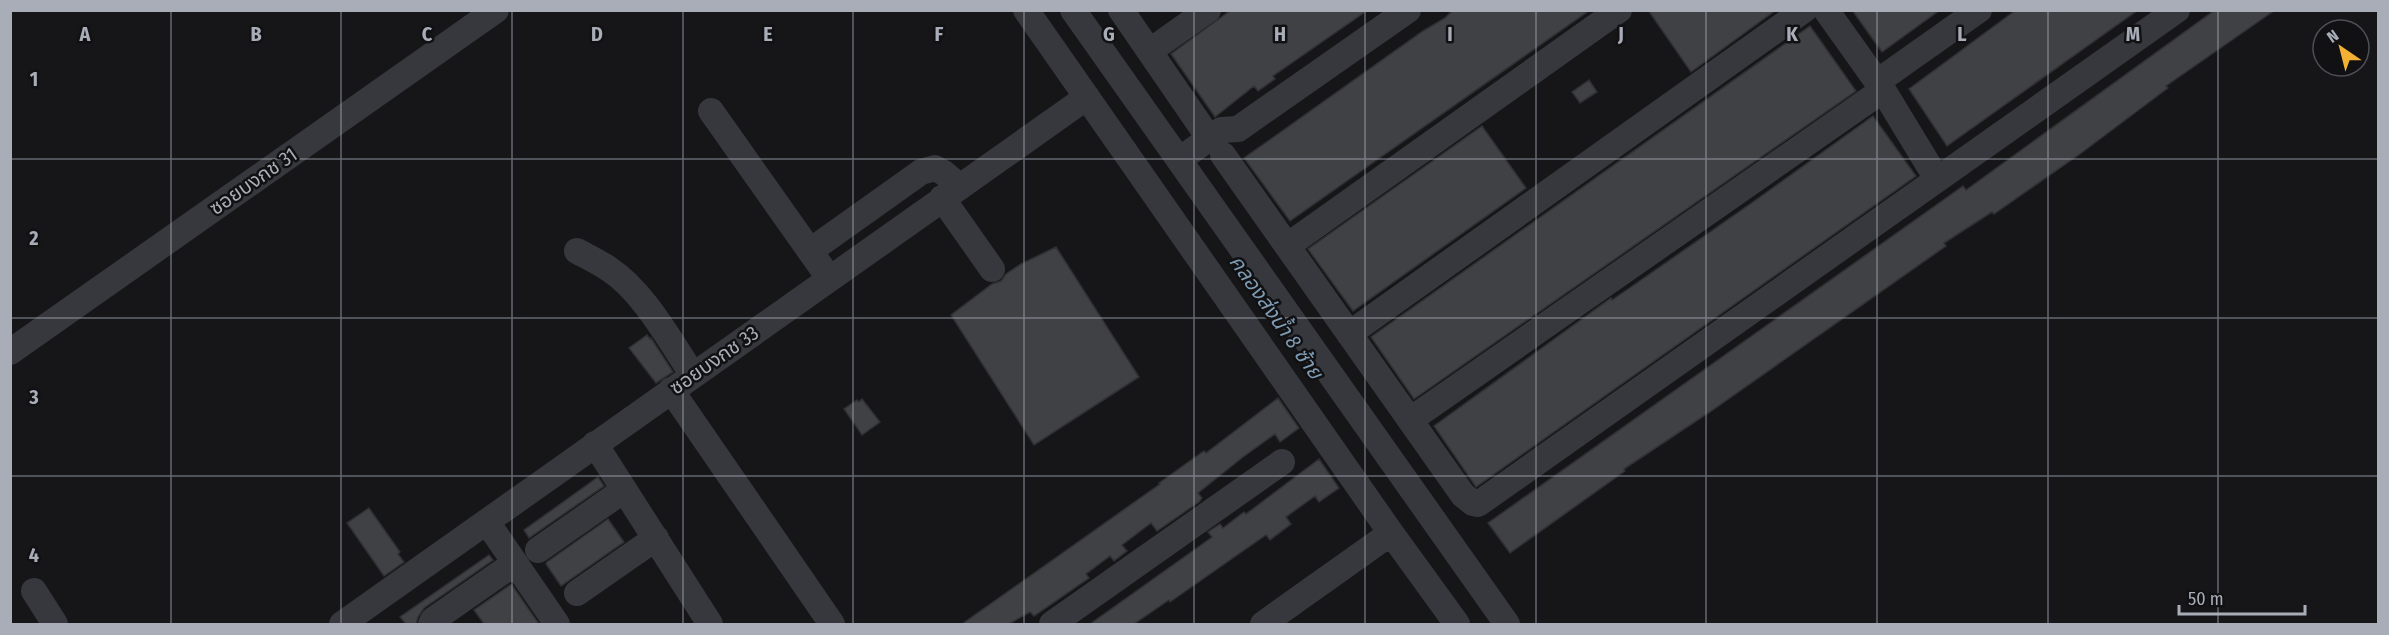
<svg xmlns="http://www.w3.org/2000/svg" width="2389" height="635" font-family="'Fira Sans Condensed','Noto Sans Thai',sans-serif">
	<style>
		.building { fill: #404145; stroke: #303034; stroke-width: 1.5 }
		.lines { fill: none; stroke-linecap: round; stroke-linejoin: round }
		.minor { stroke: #37383d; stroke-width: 26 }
		.grid { fill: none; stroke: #a8adb8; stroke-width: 1.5; stroke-opacity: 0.55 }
		.labels { text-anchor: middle; stroke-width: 5; stroke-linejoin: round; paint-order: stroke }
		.street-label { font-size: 20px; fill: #a8adb8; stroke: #111113 }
		.water-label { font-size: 21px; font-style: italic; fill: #7f9bb3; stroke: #111113 }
		.grid-label { font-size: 20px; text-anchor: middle; font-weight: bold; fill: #a8adb8; stroke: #111113; stroke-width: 5; stroke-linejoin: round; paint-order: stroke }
	</style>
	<rect width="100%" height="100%" fill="#161618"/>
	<path class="building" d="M1231 10H1368L1273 76 1275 79 1258 91 1254 86 1215 117 1171 54Z
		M1453 10H1590L1290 221 1244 158 1423 31 1445 18Z
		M1648 10H1776L1691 72Z
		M1852 10H1940L1882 52Z
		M2016 10H2138L1947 146 1909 89Z
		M2215 10H2275L2166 86 2168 88 2080 154 1994 214 1992 212 1944 243 1946 246 1710 412 1624 469 1625 471 1510 553 1488 523 1963 186 1966 190Z
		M1810 26 1856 91 1414 399 1371 337Z
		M1589 80 1597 92 1580 103 1572 92Z
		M1873 116 1916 176 1476 487 1434 426 1611 298 1612 300 1631 287 1753 202Z
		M1482 126 1526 188 1353 311 1308 249Z
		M1056 247 1139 377 1034 445 951 315 992 284 1001 281 1006 274 1021 264Z
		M647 335 650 339 651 338 673 372 656 383 629 348Z
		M1278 398 1299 428 1280 442 1275 434 1243 457 1198 493 1202 498 1199 502 1157 531 1151 523 1122 545 1127 551 1114 561 1110 556 1086 574 1089 578 1034 616 1030 612 1009 624H962L1160 484 1159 483 1180 468 1204 451 1206 453Z
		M862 399 880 422 862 435 844 409 857 400 859 402Z
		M1319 459 1339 488 1319 502 1315 496 1286 517 1291 524 1270 540 1266 535 1170 602 1169 600 1134 624H1090L1208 540 1212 537 1208 532 1220 524 1223 528 1244 512 1246 514Z
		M598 477 604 486 529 538 524 530Z
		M369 508 400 552 398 554 404 562 384 576 347 523Z
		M608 519 624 542 561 586 546 564 547 562Z
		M489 555 493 560 424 608 418 617 416 624H406L400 617Z
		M510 585H512L539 624H484L474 610Z"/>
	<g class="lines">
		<path class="minor" d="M1026 10 1391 533 1457 624
			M1073 10 1507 624
			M1121 10 1209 138
			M1826 10 1883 90 1937 179
			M1150 51 1208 10
			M1877 82 1979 10
			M711 111 829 278
			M1223 155 1463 495 1473 503 1478 504 2177 10
			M1179 160 1221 130 1238 129 1408 10
			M942 198 992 269
			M1287 246 1619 10
			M577 251C588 257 599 262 609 269 644 292 670 341 693 375
			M810 251 921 172 935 168 944 173 959 186
			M1349 334 1804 10
			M10 352 496 10
			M671 390 832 624
			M1410 420 1883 90
			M595 444 710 624
			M487 522 557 624
			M538 550 624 490
			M34 591 55 624
			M577 593 656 538
			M342 624 1087 97
			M431 624 433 620 515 563
			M1052 624 1282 462
			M1263 624 1391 533"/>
	</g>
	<path class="grid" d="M171 10V624M341 10V624M512 10V624M683 10V624M853 10V624M1024 10V624M1194 10V624M1365 10V624M1536 10V624M1706 10V624M1877 10V624M2048 10V624M2218 10V624M10 159H2378M10 318H2378M10 476H2378"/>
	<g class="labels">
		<g class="street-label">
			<text transform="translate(253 181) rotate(-35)" y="7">ซอยบงกช 31</text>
			<text transform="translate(714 360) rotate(-35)" y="7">ซอยบงกช 33</text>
		</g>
		<g class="water-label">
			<text transform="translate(1276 317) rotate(55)" y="7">คลองส่งน้ำ 8 ซ้าย</text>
		</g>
	</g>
	<g class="grid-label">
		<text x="85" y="41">A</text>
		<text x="256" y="41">B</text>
		<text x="427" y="41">C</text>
		<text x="597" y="41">D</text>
		<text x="768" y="41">E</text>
		<text x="939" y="41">F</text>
		<text x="1109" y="41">G</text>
		<text x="1280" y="41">H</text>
		<text x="1450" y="41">I</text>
		<text x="1621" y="41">J</text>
		<text x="1792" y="41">K</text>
		<text x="1962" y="41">L</text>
		<text x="2133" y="41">M</text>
		<text x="34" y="86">1</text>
		<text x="34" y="245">2</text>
		<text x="34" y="404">3</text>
		<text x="34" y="562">4</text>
	</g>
	<rect width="2389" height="635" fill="none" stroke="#a8adb8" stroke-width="24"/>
	<g transform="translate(2341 48) rotate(325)"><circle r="28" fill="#111113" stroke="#4d4f55" stroke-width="1.5"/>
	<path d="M0-4.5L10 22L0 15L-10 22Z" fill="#f2b134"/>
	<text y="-9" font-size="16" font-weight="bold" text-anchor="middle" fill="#a8adb8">N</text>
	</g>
	<path d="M2179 605v9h126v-9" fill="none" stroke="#a8adb8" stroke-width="3"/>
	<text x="2188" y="605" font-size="18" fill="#a8adb8" stroke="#111113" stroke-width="4.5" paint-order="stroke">50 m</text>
</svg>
